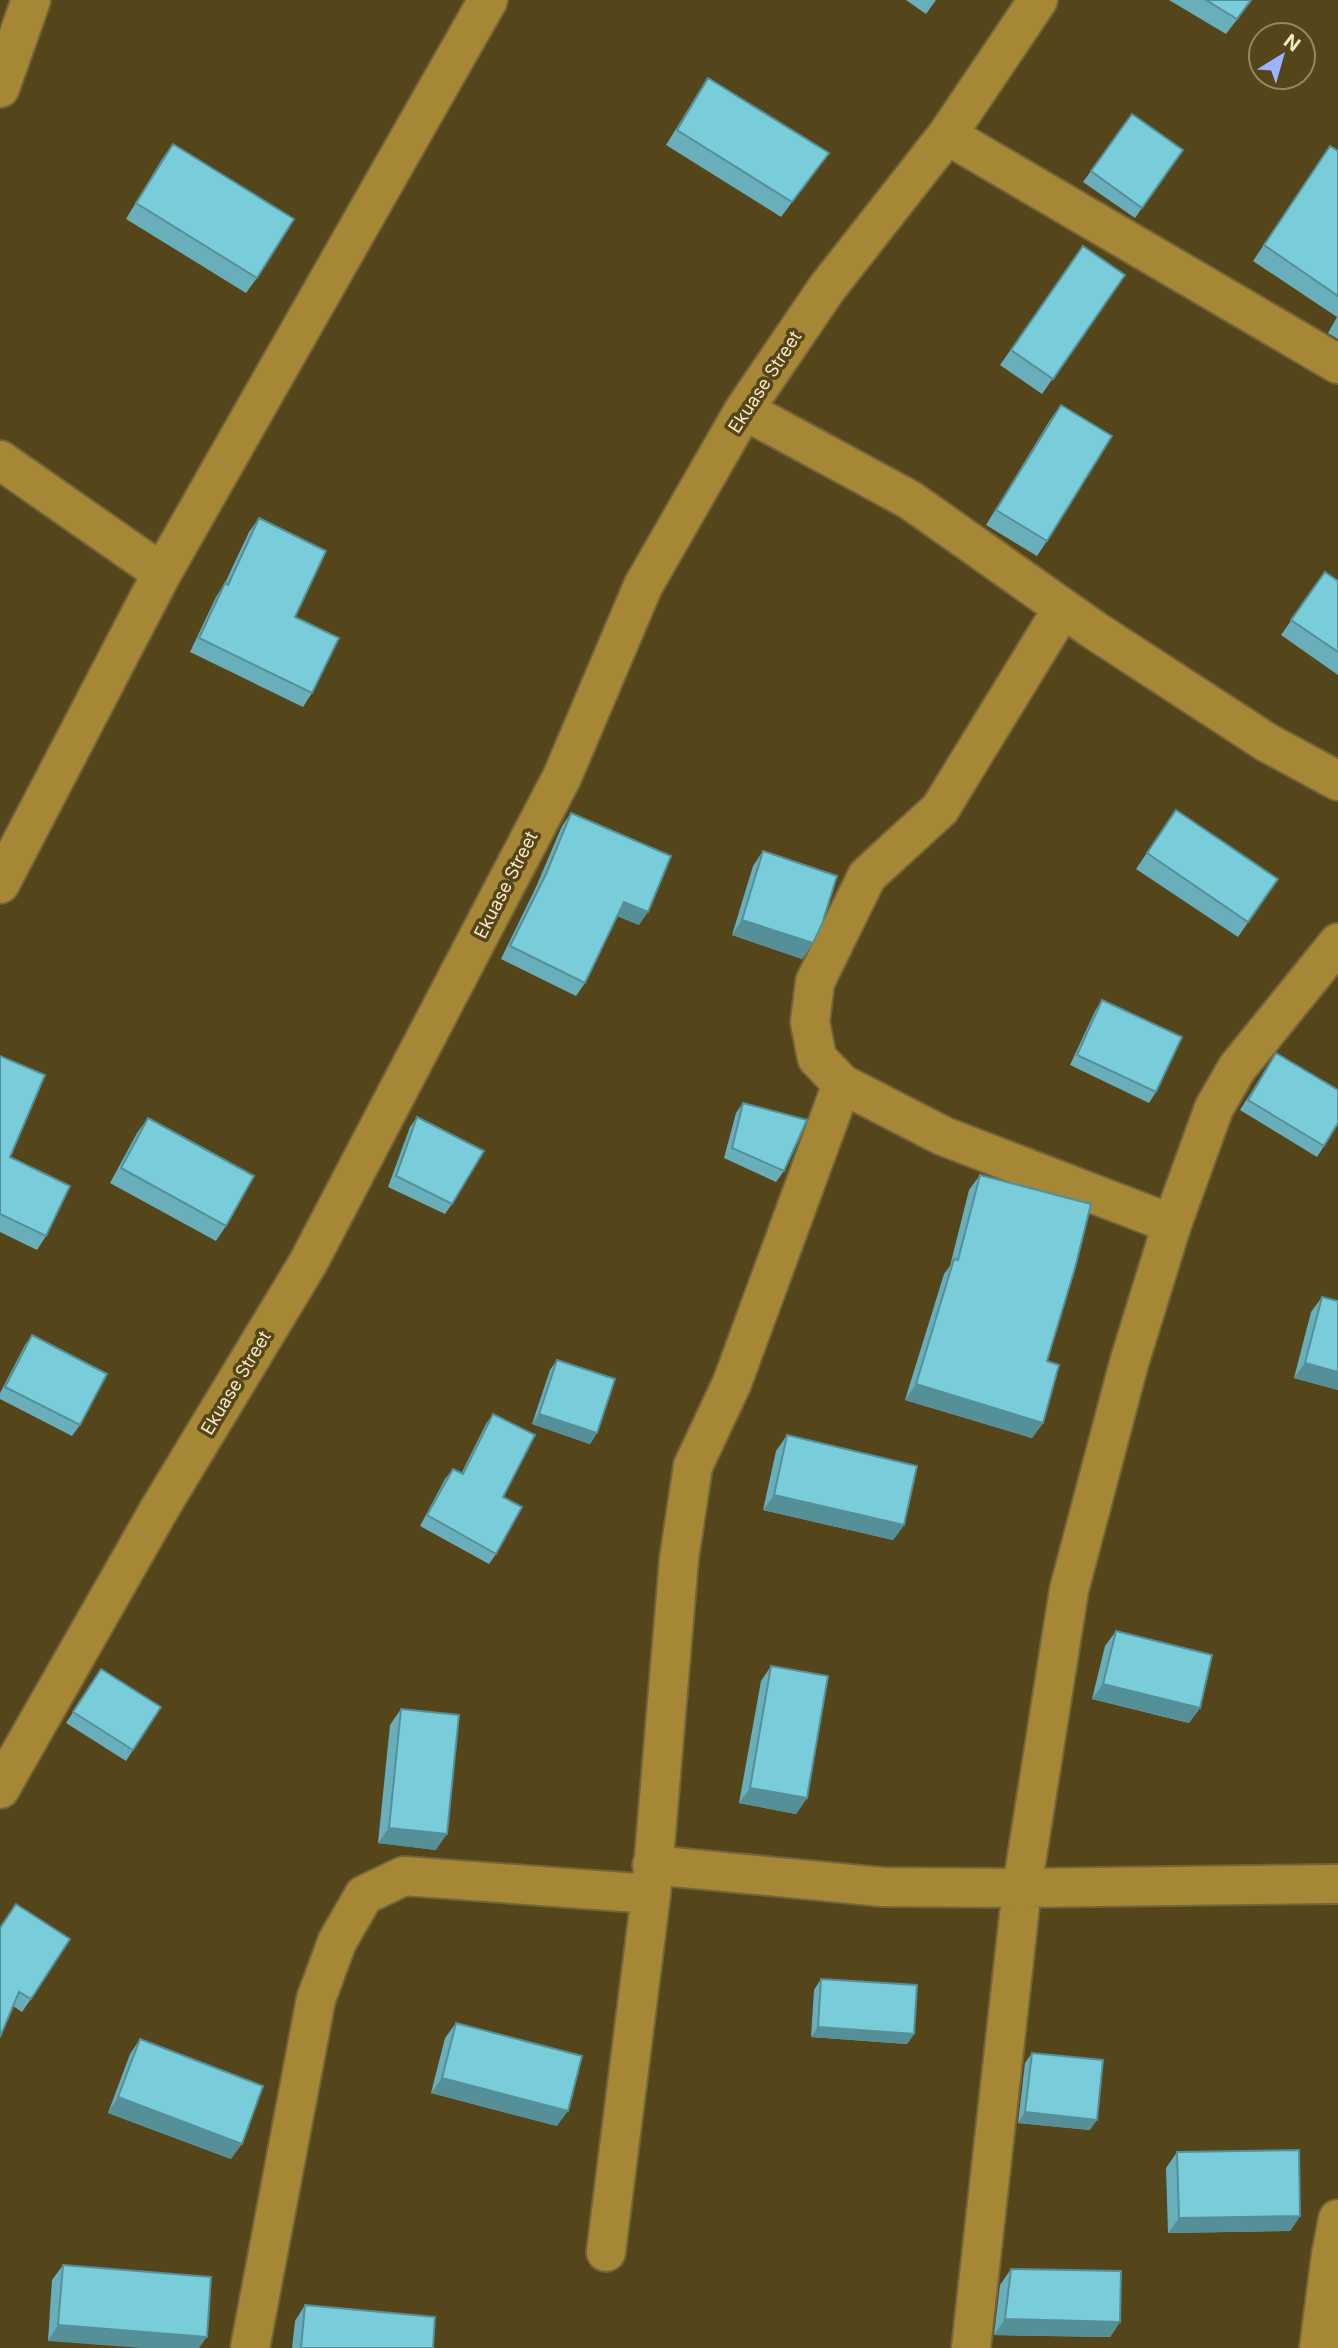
<svg xmlns="http://www.w3.org/2000/svg" width="1338" height="2348" font-family="Inter,sans-serif">
	<style>
		.lines { fill: none; stroke-linecap: round; stroke-linejoin: round }
		.minor-casing { stroke: #73643a; stroke-width: 42 }
		.minor { stroke: #a58735; stroke-width: 38 }
		.wall { fill: #68afbb }
		.shaded-wall { fill: #558f98 }
		.building { fill: #79ccd9; stroke: #558f98; stroke-width: 2 }
		.labels { text-anchor: middle; stroke-width: 7; stroke-linejoin: round; paint-order: stroke }
		.street-label { font-size: 18px; fill: #f8e9c2; stroke: #55451a }
	</style>
	<rect width="100%" height="100%" fill="#55451a"/>
	<g class="lines">
		<defs>
			<path id="minor" d="M0 88 31 0
				M947 135 1338 364
				M744 410 910 500 1094 630 1266 742 1338 781
				M0 460 162 573
				M1063 608 940 809 867 876 815 982 810 1022 817 1058 842 1084 943 1136 1172 1224
				M0 884 162 573 488 0
				M0 1789 160 1508 308 1263 562 777 643 586 744 410 827 288 947 135 1038 0
				M652 1865 882 1887 1022 1888 1338 1884
				M606 2252 651 1894 679 1559 693 1466 732 1383 842 1084
				M250 2348 316 1999 337 1942 364 1895 404 1876 651 1894
				M971 2348 1022 1888 1069 1590 1129 1363 1172 1224 1214 1108 1237 1068 1338 943
				M1319 2348 1331 2255 1338 2219"/>
		</defs>
		<use href="#minor" class="minor-casing"/>
		<use href="#minor" class="minor"/>
	</g>
	<path class="wall" d="M906 0H936L926 14Z
		M1169 0H1252L1226 34Z
		M708 78 829 153 781 217 666 145 698 93Z
		M1132 114 1183 150 1135 218 1083 182Z
		M173 144 257 278 246 293 126 219 162 159Z
		M1330 146 1338 151V339L1328 333 1337 317 1253 261Z
		M1083 246 1125 275 1042 394 1000 365Z
		M1061 405 1047 541 1037 556 986 525 1050 420Z
		M259 518 312 693 303 707 190 652 216 597 225 583 249 532Z
		M1325 572 1338 581V675L1281 635Z
		M1176 810 1278 879 1238 937 1136 869Z
		M571 813 639 925 617 916 585 983 576 996 501 959 536 887 562 826Z
		M763 851 813 943 802 959 732 935 753 866Z
		M1102 1000 1156 1092 1149 1103 1070 1065 1095 1011Z
		M1276 1053 1324 1146 1317 1157 1240 1110Z
		M0 1056 10 1157 46 1236 37 1250 0 1232Z
		M743 1103 784 1171 776 1182 724 1158 736 1113Z
		M417 1117 452 1204 445 1214 388 1187 410 1127Z
		M148 1118 226 1226 216 1241 110 1183 137 1133Z
		M980 1175 1047 1361 1043 1423 1032 1438 905 1400 944 1274 950 1266 969 1190Z
		M1322 1297 1338 1301V1390L1294 1378 1311 1312Z
		M32 1335 80 1425 72 1436 0 1399V1393L25 1345Z
		M557 1360 597 1433 590 1444 532 1424 550 1370Z
		M493 1414 503 1497 496 1554 489 1564 420 1526 445 1479 453 1469 461 1474 486 1424Z
		M787 1435 904 1525 893 1540 763 1510 776 1451Z
		M1116 1631 1200 1708 1189 1723 1092 1699 1105 1646Z
		M771 1666 807 1798 796 1814 739 1803 761 1681Z
		M101 1669 133 1750 126 1761 66 1723Z
		M401 1709 436 1850 378 1843 390 1725Z
		M0 1927 31 1999 22 2012 13 2006Z
		M821 1979 914 2034 907 2044 811 2037 814 1990Z
		M456 2023 557 2126 431 2093 445 2038Z
		M140 2039 231 2159 108 2113 130 2054Z
		M1032 2053 1090 2130 1018 2123 1025 2063Z
		M1177 2152 1300 2216 1290 2231 1168 2233 1166 2168Z
		M63 2265 211 2277 48 2341 52 2280Z
		M1011 2269 1120 2322 1110 2337 994 2335 1000 2285Z
		M305 2305 433 2348H292L295 2321Z"/>
	<path class="shaded-wall" d="M624 902 648 912 639 925 615 915Z
		M742 920 813 943 802 959 732 935Z
		M1305 1363 1338 1372V1390L1294 1378Z
		M916 1384 1043 1423 1032 1438 905 1400Z
		M539 1414 597 1433 590 1444 532 1424Z
		M774 1495 904 1525 893 1540 763 1510Z
		M1103 1684 1200 1708 1189 1723 1092 1699Z
		M750 1788 807 1798 796 1814 739 1803Z
		M389 1828 447 1834 436 1850 378 1843Z
		M818 2027 914 2034 907 2044 811 2037Z
		M442 2078 568 2111 557 2126 431 2093Z
		M118 2097 242 2144 231 2159 108 2113Z
		M1025 2112 1097 2120 1090 2130 1018 2123Z
		M1300 2216 1290 2231 1168 2233 1179 2218Z
		M1005 2319 1120 2322 1110 2337 994 2335Z
		M58 2325 207 2337 199 2348H141L48 2341Z"/>
	<path class="building" d="M1206 0H1251L1237 19Z
		M708 78 829 153 792 202 677 130Z
		M1132 114 1183 150 1142 208 1091 171Z
		M173 144 294 219 257 278 136 203Z
		M1330 146 1338 151V296L1264 245Z
		M1083 246 1125 275 1053 379 1011 350Z
		M1061 405 1112 436 1047 541 996 510Z
		M259 518 326 551 295 617 339 638 312 693 199 638 225 583 228 585Z
		M1325 572 1338 581V652L1291 620Z
		M1176 810 1278 879 1248 922 1147 853Z
		M571 813 671 856 648 912 624 902 585 983 510 946 546 874Z
		M763 851 837 876 822 924 813 943 742 920Z
		M1102 1000 1182 1037 1156 1092 1077 1055Z
		M1276 1053 1338 1090V1123L1324 1146 1248 1100Z
		M0 1056 45 1075 10 1157 70 1186 46 1236 0 1214Z
		M743 1103 807 1120 784 1171 732 1148Z
		M417 1117 484 1151 452 1204 396 1176Z
		M148 1118 254 1176 226 1226 121 1168Z
		M980 1175 1091 1204 1075 1268 1047 1361 1059 1365 1043 1423 916 1384 954 1259 958 1260Z
		M1322 1297 1338 1301V1372L1305 1363Z
		M32 1335 107 1374 80 1425 5 1387Z
		M557 1360 615 1379 597 1433 539 1414Z
		M493 1414 535 1435 503 1497 522 1507 496 1554 427 1515 453 1469 463 1474Z
		M787 1435 917 1466 904 1525 774 1495Z
		M1116 1631 1212 1655 1200 1708 1103 1684Z
		M771 1666 828 1676 807 1798 750 1788Z
		M101 1669 161 1707 133 1750 73 1712Z
		M401 1709 459 1715 447 1834 389 1828Z
		M16 1904 70 1939 31 1999 19 1992 0 2037V1928Z
		M821 1979 917 1985 914 2034 818 2027Z
		M456 2023 582 2056 568 2111 442 2078Z
		M140 2039 263 2086 242 2144 118 2097Z
		M1032 2053 1103 2060 1097 2120 1025 2112Z
		M1299 2150 1300 2216 1179 2218 1177 2152Z
		M63 2265 211 2277 207 2337 58 2325Z
		M1011 2269 1121 2271 1120 2322 1005 2319Z
		M305 2305 435 2317 433 2348H301Z"/>
	<g class="labels">
		<g class="street-label">
			<text transform="translate(765 382) rotate(-57)" y="6">Ekuase Street</text>
			<text transform="translate(506 885) rotate(-63)" y="6">Ekuase Street</text>
			<text transform="translate(236 1383) rotate(-59)" y="6">Ekuase Street</text>
		</g>
	</g>
	<g transform="translate(1282 56) rotate(37)"><circle r="33" fill="#55451a" stroke="#96875d" stroke-width="2"/>
	<path d="M0-5L12 26L0 18L-12 26Z" fill="#9ab5fd"/>
	<text y="-10" font-size="19" font-weight="bold" text-anchor="middle" fill="#f8e9c2">N</text>
	</g>
</svg>
